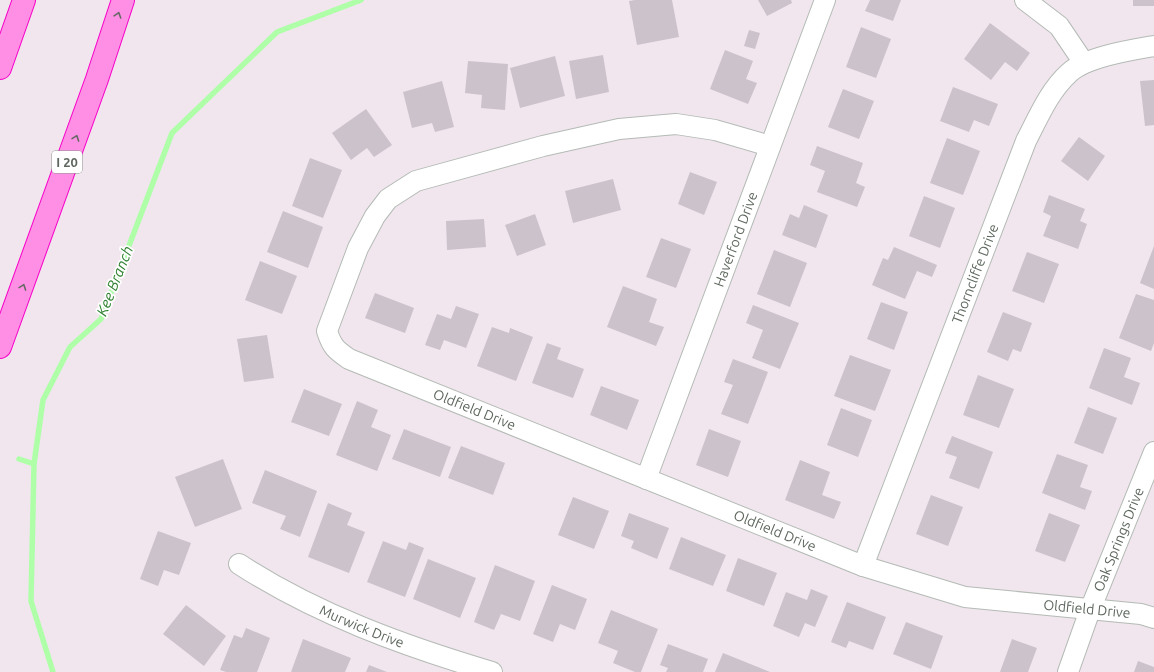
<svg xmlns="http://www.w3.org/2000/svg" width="1154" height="672" font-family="Ubuntu,sans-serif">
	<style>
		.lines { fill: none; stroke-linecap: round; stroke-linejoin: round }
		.stream { stroke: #aeffa8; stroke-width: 5.5 }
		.building { fill: #ccc2cb }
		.minor-casing { stroke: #b4bbb5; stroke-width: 22 }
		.motorway-casing { stroke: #f700c9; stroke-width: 24 }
		.minor { stroke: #fff; stroke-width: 20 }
		.motorway { stroke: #ff8fe4; stroke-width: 22 }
		.oneway { stroke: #666965 }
		.labels { text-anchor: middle; stroke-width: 3.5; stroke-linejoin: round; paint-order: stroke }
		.shield { fill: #fff; stroke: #8e958e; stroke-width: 1 }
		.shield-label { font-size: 13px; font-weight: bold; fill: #5e675e }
		.street-label { font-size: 14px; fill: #5e675e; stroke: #fff }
		.water-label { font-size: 15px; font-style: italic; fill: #2f8030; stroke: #fff }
	</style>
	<rect width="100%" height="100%" fill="#f1e6ee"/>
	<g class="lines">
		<path class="stream" d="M19 459 34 464
			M53 672 31 601 34 464 43 400 70 347 101 319 172 133 277 32 361 0"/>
	</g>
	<path class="building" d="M635 0H672L679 37 637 45 629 1Z
		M758 0H791L792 3 767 16Z
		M870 0H901L893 21 865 11Z
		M1133 0H1154V6H1133Z
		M990 23 1030 53 1017 71 1005 62 991 80 964 59Z
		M861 27 891 39 876 78 846 67Z
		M749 30 760 33 755 49 744 46Z
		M725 50 753 61 746 79 757 83 748 104 710 89Z
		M603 55 609 92 576 99 569 61Z
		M555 56 565 96 520 108 510 68Z
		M468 61 508 64 505 110 481 108 482 95 465 93Z
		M1154 80V125L1145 126 1140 81Z
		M442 81 454 127 435 132 432 123 412 128 403 92Z
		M953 87 998 104 989 126 974 120 969 132 940 121Z
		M843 89 874 101 859 139 828 127Z
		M366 109 392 145 374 157 367 148 351 160 332 133Z
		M1079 137 1105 156 1088 181 1061 161Z
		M947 138 980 151 963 195 930 183Z
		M817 146 863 163 856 183 865 187 857 207 817 192 825 171 810 165Z
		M310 158 342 170 323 218 292 206Z
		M690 172 717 182 704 215 678 204Z
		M613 179 621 210 573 223 565 191Z
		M1049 195 1085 209 1080 221 1087 224 1078 249 1043 236 1051 216 1043 212Z
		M924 196 955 208 940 248 909 236Z
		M804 205 828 215 816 248 782 235 790 214 799 218Z
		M283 211 323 227 308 268 267 252Z
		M535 214 546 245 517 256 505 225Z
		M484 219 486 247 447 250 446 221Z
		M661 238 691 249 676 288 646 277Z
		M1154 246V289L1140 283Z
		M894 247 937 265 932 277 917 271 905 299 872 285 883 258 888 260Z
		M774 250 807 263 790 307 757 294Z
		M1027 252 1059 264 1044 303 1012 291Z
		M260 261 297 276 282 314 245 300Z
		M623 286 657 299 649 322 664 327 656 346 607 327Z
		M375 293 414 308 405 333 365 318Z
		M1136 294 1154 300V343L1151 351 1119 338Z
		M881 302 908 312 894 350 867 339Z
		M753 305 799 323 780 369 752 358 763 330 746 323Z
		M456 306 479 314 466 348 444 340 440 350 425 345 437 314 451 319Z
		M1003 312 1032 323 1021 352 1013 349 1008 361 987 352Z
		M492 327 509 333 510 328 533 337 516 381 477 366Z
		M267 335 274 378 244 382 237 339Z
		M547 343 561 348 557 359 584 369 573 398 532 383Z
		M1104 348 1131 358 1124 377 1140 383 1132 405 1089 388Z
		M850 355 891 370 875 411 834 396Z
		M733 359 768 372 748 424 721 414 733 385 724 382Z
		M978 375 1014 389 999 428 963 415Z
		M601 386 639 400 627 430 590 415Z
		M304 389 342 404 329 436 291 422Z
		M357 401 378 410 371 427 391 435 377 471 336 455Z
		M1088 407 1117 418 1103 454 1074 443Z
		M841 408 872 420 858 457 827 445Z
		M404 429 451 447 440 477 392 459Z
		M709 429 741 441 728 477 696 465Z
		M952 436 993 452 979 489 949 478 957 457 945 453Z
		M461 446 505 463 493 495 448 478Z
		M1057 454 1088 465 1080 487 1092 491 1085 510 1042 493Z
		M223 459 242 509 195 527 175 477Z
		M800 460 830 472 822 495 841 502 834 519 785 500Z
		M265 470 317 491 300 537 280 529 286 516 252 503Z
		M931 495 963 507 948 546 916 534Z
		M573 497 609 511 594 549 558 535Z
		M328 503 352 513 347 525 365 532 349 573 308 557Z
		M629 513 669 528 657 559 631 548 634 541 621 536Z
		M1049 513 1080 525 1065 562 1035 551Z
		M158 531 191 543 179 575 164 570 158 586 140 579Z
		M681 537 726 555 713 586 669 569Z
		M383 541 406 550 409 542 424 548 405 597 367 582Z
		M738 558 777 573 764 606 726 591Z
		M428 559 476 578 460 618 413 599Z
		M495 565 535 581 520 621 501 614 494 630 474 622Z
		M552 585 587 599 575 630 560 624 553 642 533 634Z
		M811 589 828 596 815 627 805 623 799 637 773 626 786 592 807 600Z
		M847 602 886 617 873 650 849 641 846 648 831 642Z
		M186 605 226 636 204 666 163 634Z
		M611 610 658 629 641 672H635L613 663 618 651 598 643Z
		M906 622 943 636 931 669 893 654Z
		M246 628 270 638 257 672H226L220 670 234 635 242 638Z
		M303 639 351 658 345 672H291Z
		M1012 639 1037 648 1028 672H1000Z
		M668 644 708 659 703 672H666L668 668 660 665Z
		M723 653 770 672H715Z
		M1138 661 1154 667V672H1134Z
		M369 665 387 672H366Z"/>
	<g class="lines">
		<defs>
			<g id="minor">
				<path d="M1025 0 1059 26 1084 63"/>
				<path id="s1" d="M770 146 715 130 676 124 619 129 543 146 416 181 388 199 375 216 358 248 327 331C332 347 336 350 349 359L863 566 965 597 1141 614 1154 618"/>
				<path id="s2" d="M646 479 825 0"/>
				<path id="s3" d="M239 564C316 614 404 646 492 672"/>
				<path id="s4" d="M863 566 1026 141C1038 118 1049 91 1069 73 1086 57 1131 50 1154 46"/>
				<path id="s5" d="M1068 672 1090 610 1154 452"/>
			</g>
			<path id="motorway" d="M0 68 24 0
				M0 347 97 79 123 0"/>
		</defs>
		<use href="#minor" class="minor-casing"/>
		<use href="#motorway" class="motorway-casing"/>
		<use href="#minor" class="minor"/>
		<use href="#motorway" class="motorway"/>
	</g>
	<defs><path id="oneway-chevron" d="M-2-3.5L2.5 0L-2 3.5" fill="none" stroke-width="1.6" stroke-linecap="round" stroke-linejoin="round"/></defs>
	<g class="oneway">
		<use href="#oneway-chevron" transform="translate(118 15) rotate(-72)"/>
		<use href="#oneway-chevron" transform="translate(76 138) rotate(-70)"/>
		<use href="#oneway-chevron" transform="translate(23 287) rotate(-70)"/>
	</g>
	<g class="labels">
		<rect class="shield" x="52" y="151" width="30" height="22" rx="3"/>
		<g class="shield-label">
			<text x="67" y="167">I 20</text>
		</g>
		<g class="street-label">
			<text dy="5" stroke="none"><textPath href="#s2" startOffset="256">Haverford Drive</textPath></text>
			<text dy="5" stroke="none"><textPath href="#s4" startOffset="313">Thorncliffe Drive</textPath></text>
			<text dy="5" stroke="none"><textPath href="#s1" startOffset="715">Oldfield Drive</textPath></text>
			<text dy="5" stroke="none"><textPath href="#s1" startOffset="1039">Oldfield Drive</textPath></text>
			<text dy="5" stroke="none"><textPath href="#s5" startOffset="142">Oak Springs Drive</textPath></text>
			<text dy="5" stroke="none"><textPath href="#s1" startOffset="1363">Oldfield Drive</textPath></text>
			<text dy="5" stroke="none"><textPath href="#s3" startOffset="138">Murwick Drive</textPath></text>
		</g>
		<g class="water-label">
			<text transform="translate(115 281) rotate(-68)" y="5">Kee Branch</text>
		</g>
	</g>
</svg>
